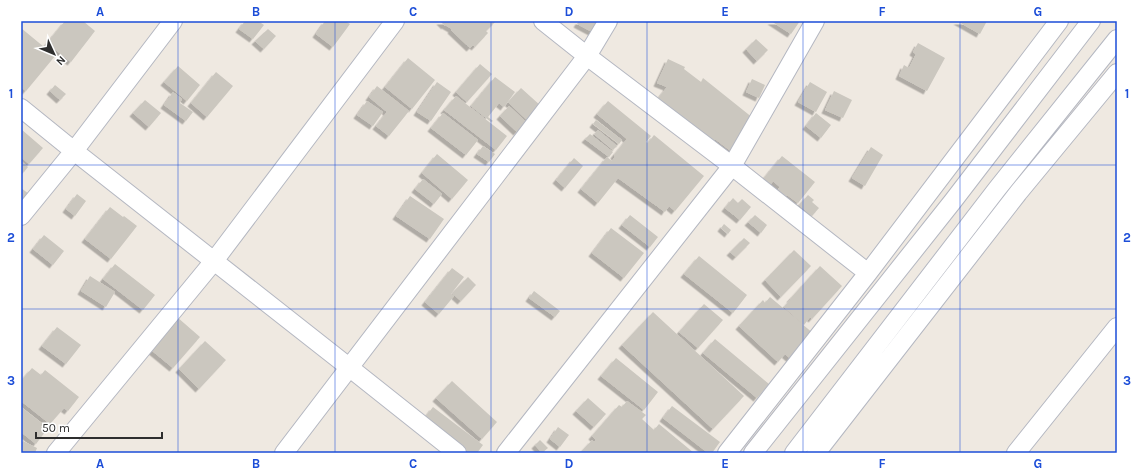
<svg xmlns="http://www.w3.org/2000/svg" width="1138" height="474" font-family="Karla,sans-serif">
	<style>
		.building { fill: #cbc7bf; filter: url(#shadow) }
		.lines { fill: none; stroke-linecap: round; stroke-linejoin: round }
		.minor-casing { stroke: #b4b7c1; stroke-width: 20 }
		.minor { stroke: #fff; stroke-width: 18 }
		.grid { fill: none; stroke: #1d4ed8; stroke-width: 1; stroke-opacity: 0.55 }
		.neatline { fill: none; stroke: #1d4ed8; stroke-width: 1.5 }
		.grid-label { font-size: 13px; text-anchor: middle; font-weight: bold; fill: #1d4ed8 }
	</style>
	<defs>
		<filter id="shadow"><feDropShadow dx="-3.5" dy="3.5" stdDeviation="0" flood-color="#0004"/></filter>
	</defs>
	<rect width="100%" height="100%" fill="#efe9e1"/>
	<path class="building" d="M65 21H83L95 31 71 62 47 43Z
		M245 21H258L264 25 253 39 239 29Z
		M325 21H345L350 24 333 47 316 34Z
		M440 21H496L486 31 488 33 475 47 473 45 470 48 451 30 452 29 445 25V26Z
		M579 21H602L596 34 577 24Z
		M771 21H800L791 34Z
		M957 21H987L980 34Z
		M21 28 55 56 26 91 21 87Z
		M268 29 276 36 264 49 255 41Z
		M756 39 768 50 757 61 746 49Z
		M918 43 945 58 927 91 899 76 904 65 909 68 916 54 913 52Z
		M408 58 435 80 412 109 385 87Z
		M668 59 685 67 684 69 701 82 703 78 753 118 732 152 715 139 709 146 654 104 667 87 657 83Z
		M480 64 492 74 467 102 456 92Z
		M178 66 200 85 187 101 164 82Z
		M216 72 233 86 207 117 191 103Z
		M495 77 515 92 504 107 499 103 488 117 493 121 491 122 471 106Z
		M752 79 765 85 759 98 746 92Z
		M437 82 451 92 431 121 417 112Z
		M810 82 827 92 816 112 798 102Z
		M55 85 66 94 60 100 50 91Z
		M377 86 409 111 389 136 376 126 387 112 369 97Z
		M521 88 541 106 528 121 508 102Z
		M834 91 852 100 843 118 825 110Z
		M173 92 182 99 180 103 193 112 186 121 164 105Z
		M456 96 507 136 496 150 444 110Z
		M145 100 161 113 149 127 133 113Z
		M367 101 383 112 373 126 357 115Z
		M608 101 651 136 646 142 648 143 654 135 704 176 675 211 669 206 665 212 618 178 598 203 581 189 607 157 612 161 615 157 614 155 627 139 597 114Z
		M509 106 526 122 517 132 500 116Z
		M443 113 478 140 466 155 431 128Z
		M816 113 831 125 821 138 806 126Z
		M596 120 622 140 619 144 593 124Z
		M21 129 43 148 29 164 21 157Z
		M598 130 617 146 613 150 594 134Z
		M590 134 613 152 609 157 585 139Z
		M483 146 495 154 489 162 477 154Z
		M871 147 883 155 865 186 852 178Z
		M437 154 468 180 452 199 422 173Z
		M782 156 815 182 798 203 787 195 786 196 778 189 780 187 773 181 771 184 764 178Z
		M574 158 583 166 565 188 556 180Z
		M21 161 28 167 24 172 21 170Z
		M423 179 442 194 434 204 415 189Z
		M21 188 29 194 21 205Z
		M77 194 86 201 75 216 66 209Z
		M808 195 814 200 812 202 819 208 812 216 799 205Z
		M410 196 444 219 430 239 396 216Z
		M733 198 738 203 742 199 751 207 740 220 725 208Z
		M110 207 123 217 124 216 137 226 111 259 85 239Z
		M630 215 658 237 650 247 622 225Z
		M755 215 767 225 761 233 748 222Z
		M724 224 731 230 728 234 721 228Z
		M611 228 644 253 624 278 592 253Z
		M44 235 64 251 53 265 33 249Z
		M744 238 750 243 736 257 730 252Z
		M794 250 811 266 781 297 765 280Z
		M699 256 747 295 733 313 684 274Z
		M115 264 155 295 143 310 103 279Z
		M820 266 842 286 812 319 810 317 804 325 784 307 791 299H790Z
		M452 268 464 277 451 294 454 296 439 314 425 302Z
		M90 276 115 292 106 307 81 291Z
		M468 277 476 285 461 301 452 293Z
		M534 291 560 311 555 317 529 298Z
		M770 297 814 334 792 360 785 354 778 362 739 326 763 300 765 303Z
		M704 304 723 320 698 348 679 332Z
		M653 312 744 396 713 429 622 345Z
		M177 317 200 337 173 368 150 349Z
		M57 327 81 345 66 364 42 346Z
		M715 339 769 384 757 398 703 353Z
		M205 341 226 360 199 389 179 369Z
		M616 358 658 392 644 410 601 376Z
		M32 368 41 375 45 370 79 397 68 411 64 408 50 424 21 401V381Z
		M452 381 497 422 482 439 436 398Z
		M588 398 606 414 594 427 576 411Z
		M627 401 646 415 642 419 654 430 659 424 694 453H580L592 440 594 442 596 440 592 436 619 405 622 407Z
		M672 406 720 442 712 453H708L663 418Z
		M21 407 48 428 36 444 21 432Z
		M433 407 483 445 477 453H468L423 420Z
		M558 427 569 435 560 447 550 439Z
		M540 440 548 448 542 453 535 445Z
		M23 441 37 448 35 453H24L21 451V444Z"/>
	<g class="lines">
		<defs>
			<path id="minor" d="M543 21 587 56 732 166 868 273
				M21 108 74 151 350 368 457 453
				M21 216 74 151 173 21
				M56 453 214 261 395 21
				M284 453 587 56 608 21
				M506 453 732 166 815 21
				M727 453 868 273 1059 21
				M753 453 953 201 1091 21
				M794 453 997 189 1117 39
				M816 453 1018 193 1117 73
				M1016 453 1117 327"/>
		</defs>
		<use href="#minor" class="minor-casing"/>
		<use href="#minor" class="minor"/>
	</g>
	<path class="grid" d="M178 21V453M335 21V453M491 21V453M647 21V453M803 21V453M960 21V453M21 165H1117M21 309H1117"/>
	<rect width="1138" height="474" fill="none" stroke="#ffffff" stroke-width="44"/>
	<g transform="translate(54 54) rotate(134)" stroke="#ffffff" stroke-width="3" paint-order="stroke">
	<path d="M0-3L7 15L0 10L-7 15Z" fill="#2e2e2e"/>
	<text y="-6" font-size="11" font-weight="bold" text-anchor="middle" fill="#2e2e2e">N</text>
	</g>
	<path d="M36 432v6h126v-6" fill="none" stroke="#2e2e2e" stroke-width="2"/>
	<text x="42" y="432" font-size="12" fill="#2e2e2e" stroke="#ffffff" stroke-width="3" paint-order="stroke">50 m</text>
	<rect x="22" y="22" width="1094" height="430" class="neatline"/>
	<g class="grid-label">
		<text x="100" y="16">A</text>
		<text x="256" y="16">B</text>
		<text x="413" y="16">C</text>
		<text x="569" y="16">D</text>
		<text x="725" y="16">E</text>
		<text x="882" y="16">F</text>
		<text x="1038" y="16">G</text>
		<text x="11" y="98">1</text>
		<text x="1127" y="98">1</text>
		<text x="11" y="242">2</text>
		<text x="1127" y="242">2</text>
		<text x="11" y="385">3</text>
		<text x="1127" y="385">3</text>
		<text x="100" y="468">A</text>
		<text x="256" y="468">B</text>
		<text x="413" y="468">C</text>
		<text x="569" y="468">D</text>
		<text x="725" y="468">E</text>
		<text x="882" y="468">F</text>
		<text x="1038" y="468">G</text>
	</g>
</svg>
